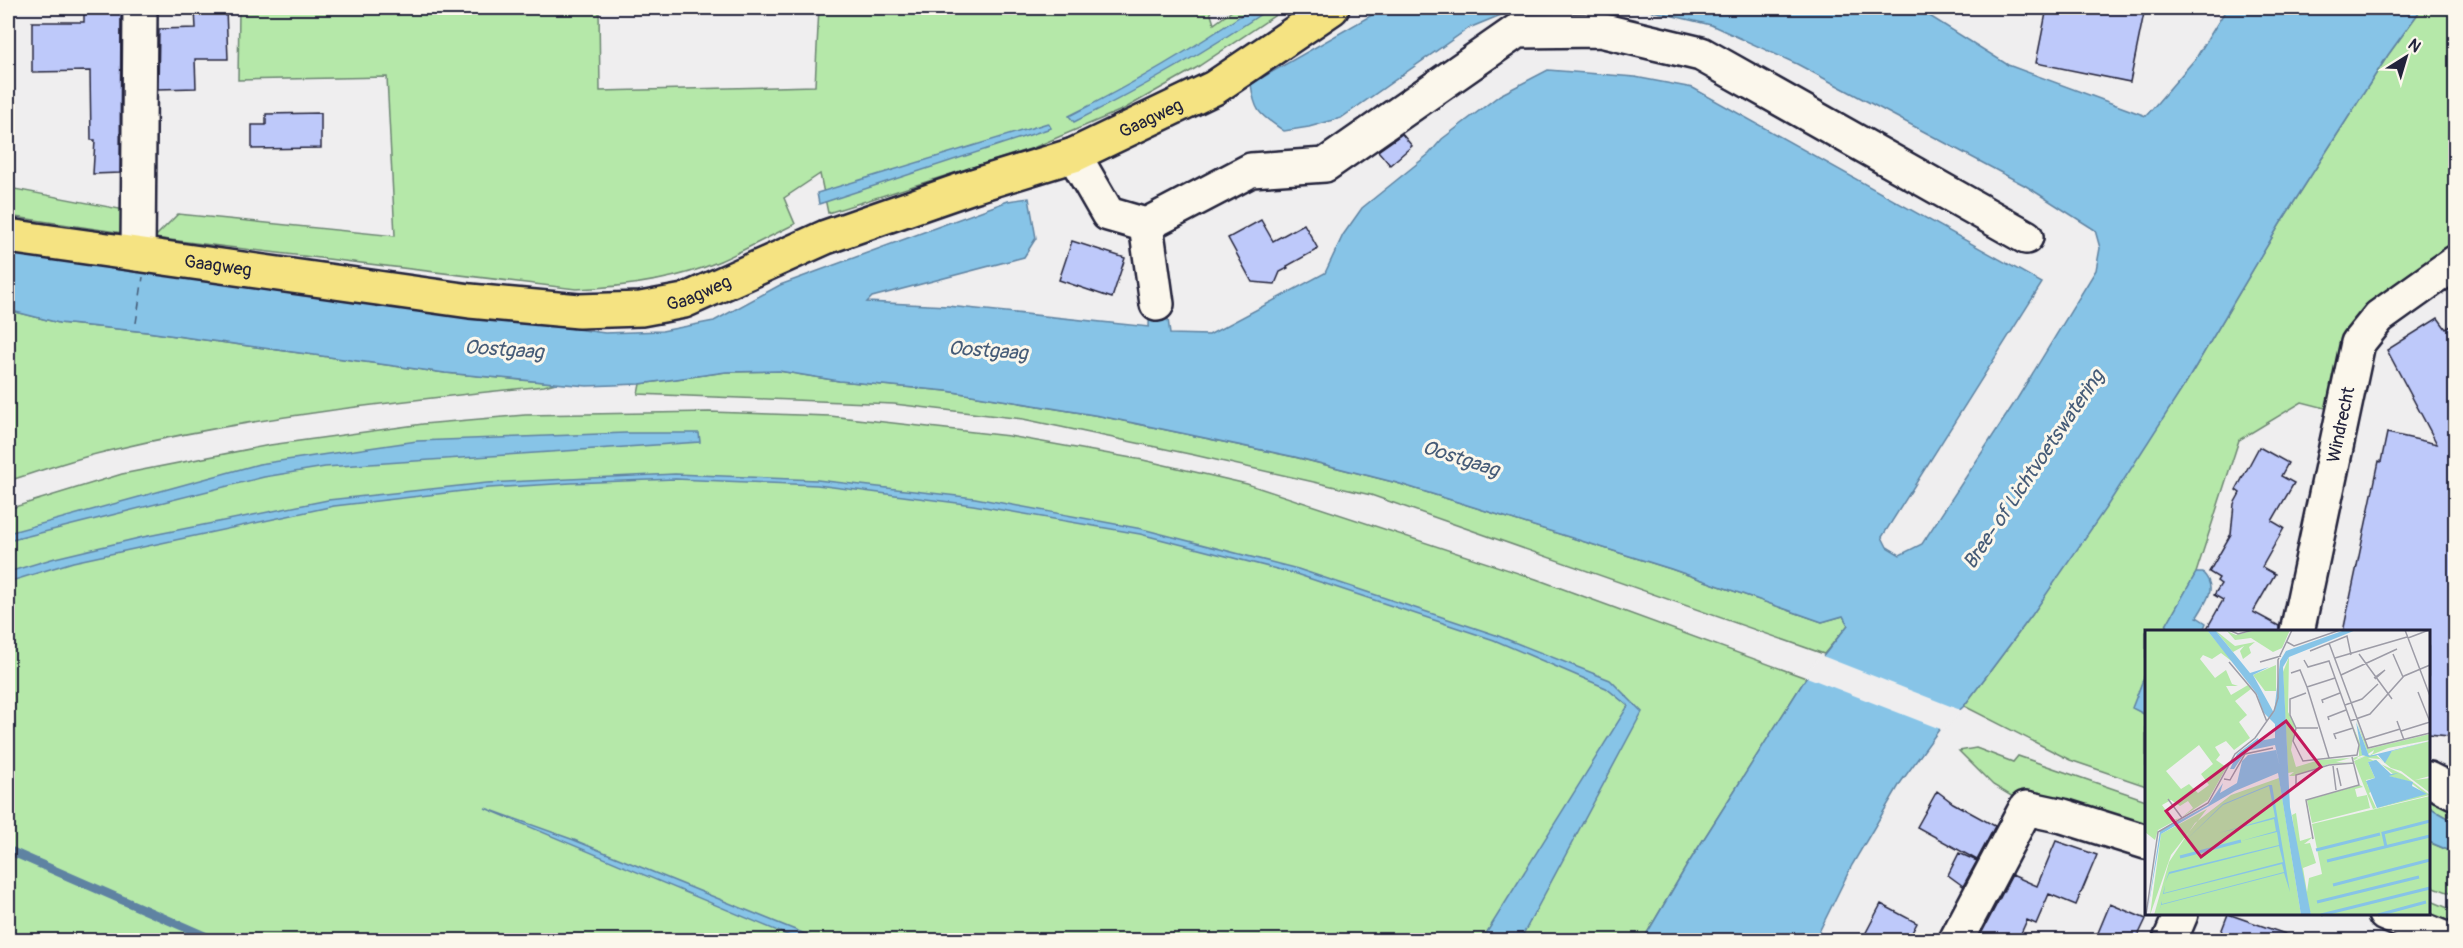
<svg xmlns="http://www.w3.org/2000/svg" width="2463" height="948" font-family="Pangolin,sans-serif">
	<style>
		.green { fill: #b5e8a9; stroke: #6c8572; stroke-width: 1.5 }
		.water { fill: #87c4e7; stroke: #5f83a2; stroke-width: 1.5 }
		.pier { fill: #efeeef }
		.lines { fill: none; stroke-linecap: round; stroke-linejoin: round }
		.stream { stroke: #5f83a2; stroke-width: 9 }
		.ferry { stroke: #455b77; stroke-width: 1.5; stroke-dasharray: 8 6; stroke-linecap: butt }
		.building { fill: #bec9fa; stroke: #22223b; stroke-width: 1.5 }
		.minor-casing { stroke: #22223b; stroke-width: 38 }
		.major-casing { stroke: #22223b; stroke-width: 38 }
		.minor { stroke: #fbf7ec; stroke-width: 33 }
		.major { stroke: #f5e382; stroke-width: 33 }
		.labels { text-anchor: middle; stroke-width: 6; stroke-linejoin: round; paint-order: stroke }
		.street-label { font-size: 18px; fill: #22223b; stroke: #fbf7ec }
		.water-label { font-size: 20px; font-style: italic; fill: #455b77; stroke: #fbf7ec }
		.inset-river { fill: none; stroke: #87c4e7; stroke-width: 3 }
		.inset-road { fill: none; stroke: #9d9ca7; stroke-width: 1.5 }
		.view { fill: #c2185b; fill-opacity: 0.15; stroke: #c2185b; stroke-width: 3 }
		.inset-edge { fill: none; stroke: #22223b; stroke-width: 3 }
	</style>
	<rect width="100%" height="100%" fill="#efeeef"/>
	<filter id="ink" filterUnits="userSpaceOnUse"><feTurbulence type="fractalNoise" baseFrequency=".0167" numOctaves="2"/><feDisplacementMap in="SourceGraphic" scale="12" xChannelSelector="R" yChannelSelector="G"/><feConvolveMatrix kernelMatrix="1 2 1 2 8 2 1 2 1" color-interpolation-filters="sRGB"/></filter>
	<g filter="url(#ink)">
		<path class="green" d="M8 8 9 188 125 210 123 233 8 216Z
			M229 8H599L600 91 815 86 819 8H1209L1214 24 1236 8H1286L1196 68 1124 109 1033 148 828 213 820 174 784 198 795 224C770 236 745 250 720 261 675 281 624 287 576 289L154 238 178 214 395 236 387 77 238 80 239 10Z
			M2422 8H2455V241L2329 409 2302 402 2239 440 2196 573 2163 631 2146 632V672L2133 708 2146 715V786L2070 760 1964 706 2032 615 2184 386 2280 224 2388 55Z
			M8 310 59 323 147 332 445 373 556 383 544 386C400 401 254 416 112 450 77 458 42 470 8 481Z
			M779 371 839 381 947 391 1100 416 1294 457 1397 483 1671 569 1822 622 1843 616 1848 625 1824 654 1371 495 1194 455 1023 419 894 404 638 394 640 384 726 372Z
			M709 412 830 416 1009 436 1143 460 1247 484 1536 579 1806 678 1686 867 1643 940H8V509L122 474 270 445 423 424 525 415Z
			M1976 748 2013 762 2018 756 2146 800V831L2023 803 1993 785 1959 751Z
			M2428 790 2455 804V822L2429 807Z
			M2428 842 2455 853V895L2429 885Z
			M2429 900 2455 911V935L2406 914H2428Z"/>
		<path class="water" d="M1252 8H1270C1207 51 1142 88 1074 122L1069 116C1133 84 1194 48 1252 8Z
			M1384 8H1530L1513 10 1469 28 1341 118 1309 127 1284 131C1260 114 1255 114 1251 84Z
			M1640 8H1917L2008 65 2146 116 2196 58 2227 8H2422L2388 55 2280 224 2184 386 2107 506 2032 615 1964 706 1941 727 1901 782 1852 865 1815 940H1643L1686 867 1806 678 1848 625 1843 616 1822 622 1671 569 1397 483 1295 457 1100 416 947 391 839 381 779 371 726 372 640 384 587 386 445 373 147 332 59 323 8 310V254L130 268 605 333 662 331 714 321 780 285 1008 201 1029 198 1036 238 1024 257 872 297 867 302 948 306 1149 327 1150 296H1165L1170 334 1209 335 1325 273 1343 235 1362 208 1429 154 1442 139 1500 95 1548 70 1635 77 1693 88 2042 283 1882 537 1887 547 1900 555 1922 544 2017 399 2096 270 2100 248 2095 230 2026 186 1797 64 1711 25Z
			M1048 123 1051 128 819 204 817 193Z
			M626 433H699L700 442 325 467 264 477 8 541V533L259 464 417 441Z
			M675 474 817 480 975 498 1142 529 1298 569 1496 635 1610 680 1642 712 1520 940H1482L1628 706 1606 688 1494 640 1296 574 1140 534 973 505 817 485 675 479 571 483 489 488 334 506 73 562 8 582V572L55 558 143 537 328 500 487 483Z
			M2196 573H2203C2218 589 2206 601 2197 617L2206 623 2203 631H2163Z
			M2146 672V715L2132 708Z
			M2429 807 2455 822V853L2429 842Z
			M485 808 574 840 820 940H799Z"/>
		<path class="pier" d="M1820 655 1963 711 1943 730 1804 676Z"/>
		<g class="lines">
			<path class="stream" d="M8 850 214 940"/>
			<path class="ferry" d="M136 323 143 277"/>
		</g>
		<path class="building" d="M84 8H121L120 173 93 174 95 140H91L90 71 32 72V22H84Z
			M2047 8H2145L2130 82 2036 63Z
			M195 10H226L228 59H195L196 88 158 89 159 29 196 28Z
			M321 113V148L252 149V125H266V114Z
			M1402 134 1412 146 1390 165 1378 151Z
			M1261 220 1273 241 1304 224 1318 249 1287 266 1288 268 1280 272 1275 284 1252 282 1228 238Z
			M1072 241 1125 258 1112 298 1059 280Z
			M2438 318 2446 329 2456 323V739L2449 736 2428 734V632H2343L2379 461 2381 462 2387 433 2437 444 2387 350Z
			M2259 447 2288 463 2281 476 2294 483 2272 521 2284 528 2262 567 2275 574 2253 612 2279 626V632H2205L2223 600 2214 595 2221 584 2217 581 2219 578 2209 572 2231 534 2234 504 2240 493 2236 490Z
			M1937 791 1953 803 1995 826 1977 860 1917 827Z
			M2056 841 2097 855 2076 905 2049 894 2036 924 2027 920 2018 940H1978L2012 875 2037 886Z
			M1959 853 1977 861 1963 886 1948 875Z
			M1881 904 1917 923 1908 940H1862Z
			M2110 904 2146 919 2136 940H2095Z
			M2228 914 2294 937 2293 940H2218Z"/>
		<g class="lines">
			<defs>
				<g id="minor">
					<path d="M1074 155 1108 214 1146 225 1251 170 1325 165 1517 31 1600 30 1701 54 2026 237"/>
					<path d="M1146 225 1157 304"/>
					<path d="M138 254 140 8"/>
					<path id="s1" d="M2297 632 2358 343 2379 317 2456 262"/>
					<path d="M2428 779 2456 793"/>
					<path d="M2385 914 2448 940"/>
					<path d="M1956 940 2026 808 2063 816 2146 842"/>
					<path d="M2170 940 2181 914"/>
				</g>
				<g id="major">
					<path id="s2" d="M8 236 470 301 579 311 641 309 684 301 826 237 973 186 1074 155 1214 88 1332 8"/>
				</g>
			</defs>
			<use href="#minor" class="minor-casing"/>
			<use href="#major" class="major-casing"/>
			<use href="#minor" class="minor"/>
			<use href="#major" class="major"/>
		</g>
	</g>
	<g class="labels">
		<g class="street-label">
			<text dy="6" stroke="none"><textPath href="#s2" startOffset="1184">Gaagweg</textPath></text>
			<text dy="6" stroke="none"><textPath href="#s2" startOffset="212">Gaagweg</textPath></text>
			<text dy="6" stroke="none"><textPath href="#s2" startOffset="698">Gaagweg</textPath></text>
			<text dy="6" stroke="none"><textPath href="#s1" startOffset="212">Windrecht</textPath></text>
		</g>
		<g class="water-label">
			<text transform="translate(504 349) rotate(4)" y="7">Oostgaag</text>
			<text transform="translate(988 350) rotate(4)" y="7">Oostgaag</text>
			<text transform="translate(1461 458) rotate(18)" y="7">Oostgaag</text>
			<text transform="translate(2033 469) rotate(-56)" y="7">Bree- of Lichtvoetswatering</text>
		</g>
	</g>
	<g transform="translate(2145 630)">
		<rect width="285" height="285" fill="#efeeef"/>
		<path d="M0 0H62L89 33 76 23 67 29 58 25 55 29 70 48 81 40 87 54 93 56H81L86 65 103 55 106 59 90 71 102 85 94 92 105 108 89 120 81 111 70 117 75 125 71 130 81 137 84 133 63 170 37 187 48 178 43 171 35 176 26 170 17 175 28 190 35 188 13 200 10 210 0 202ZM54 115 68 134 56 144 64 155 53 163 44 154 36 159 21 141ZM70 0 90 16 110 12 104 17 106 23 98 29 95 21 99 16 88 22ZM111 0H145L137 18 128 22 106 8 90 10 82 1 91 5ZM144 27 143 82 150 95 146 120 151 137 174 130 205 128 191 132 205 133 184 134 149 146H144L149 142 143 143 138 42ZM131 35V61H120L108 45ZM211 90 223 119 285 104V110L243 118 224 126 228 123 229 120 223 124ZM206 91 217 118 216 121 222 124 213 127 211 129 223 125H231L239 132 247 121 285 111V146L270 150 285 148V163L256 141 246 138 235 129 223 128 257 144 285 165 228 179 209 131 221 126 209 130 208 128 214 126V114ZM231 130 248 144 243 146 265 152 280 164 231 178 224 163 236 155 232 149 222 151 224 160 221 150 230 148 223 132ZM134 148 156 285H9L24 232 50 193 86 165ZM215 155 218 157 210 159 212 167 222 165 225 178 167 193 162 170ZM285 166V285H166L157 254 147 185 151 183 155 211 168 207 159 214 165 213 171 233 158 238 162 262 164 248 177 244 167 194ZM62 179 26 225 5 285 16 204Z" fill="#b5e8a9" fill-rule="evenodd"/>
		<path d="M62 0H70L105 43 124 37 108 45 129 83 135 31 141 21 200 0H211L144 27 138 37 145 177 166 285H156L133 143 90 161 16 204 2 285 15 201 63 175 78 153 75 163 92 153 97 131 103 125 131 120 135 137 130 115 101 121 89 139H85L92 124 113 108 114 111 130 108V94L118 82 112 64ZM211 92 224 126 285 111 247 121 240 133 233 125 224 127 217 125ZM231 130 246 144 254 143 244 146 268 152 267 156 282 164 232 178 221 151 215 153 230 148 223 132ZM124 155H127L145 262 139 243 16 275 13 285 17 271V274L139 242 137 234 18 264 17 268 20 255 19 263 138 232 134 216 24 244 20 253 24 242 134 215 132 202 96 211 131 201 129 189 74 203 130 187 124 156 78 175 40 211 78 174Z" fill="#87c4e7"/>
		<path class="inset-river" d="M241 217 238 203 285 191M171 220 235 204M35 227 96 211M182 231 285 206M188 255 285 230M172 272 274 247M176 285 285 258M233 285 281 272"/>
		<path class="inset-road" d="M84 0 93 4 108 0M260 0 285 66M263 8 284 0M142 12 149 16 195 0M184 13 223 118 285 103M165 21 202 6 206 25M214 24 247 69M248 24 258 47M190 28 262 7M159 30 163 37 184 31 214 115 212 125 158 131 148 111 151 98 145 85V69L161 63M84 32 111 64 122 92M115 32 136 26M146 43 155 40 162 57M196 45 252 19M229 48 240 40 230 49M162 57 190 48M162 57 184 128M178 73 177 70 195 63M200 75 217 69 233 54M184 90 183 87 201 80M205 91 225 84 259 46 285 35M252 91 259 110M151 98H173M256 101 285 92 273 62M191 109 189 104 208 98M219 110 255 99M188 136 191 160M192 138 196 156M79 149 85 150 100 124 128 118M151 157V145L184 135 209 133M23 169 37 188M168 209 161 170 214 155 207 127M1 285 13 202 63 173 90 124 110 108 129 81 133 68V30L147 0"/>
		<path class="view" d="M141 91 176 137 56 227 21 181Z"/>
		<rect width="285" height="285" class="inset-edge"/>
	</g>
	<rect width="2463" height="948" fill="none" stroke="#fbf7ec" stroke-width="30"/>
	<rect x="15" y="15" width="2433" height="918" fill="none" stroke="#22223b" stroke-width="2" filter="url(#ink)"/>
	<g transform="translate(2406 57) rotate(37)" stroke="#fbf7ec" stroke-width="4.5" paint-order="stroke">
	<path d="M0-4.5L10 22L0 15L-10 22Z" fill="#22223b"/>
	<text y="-9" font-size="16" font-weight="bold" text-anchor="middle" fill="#22223b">N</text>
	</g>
</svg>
